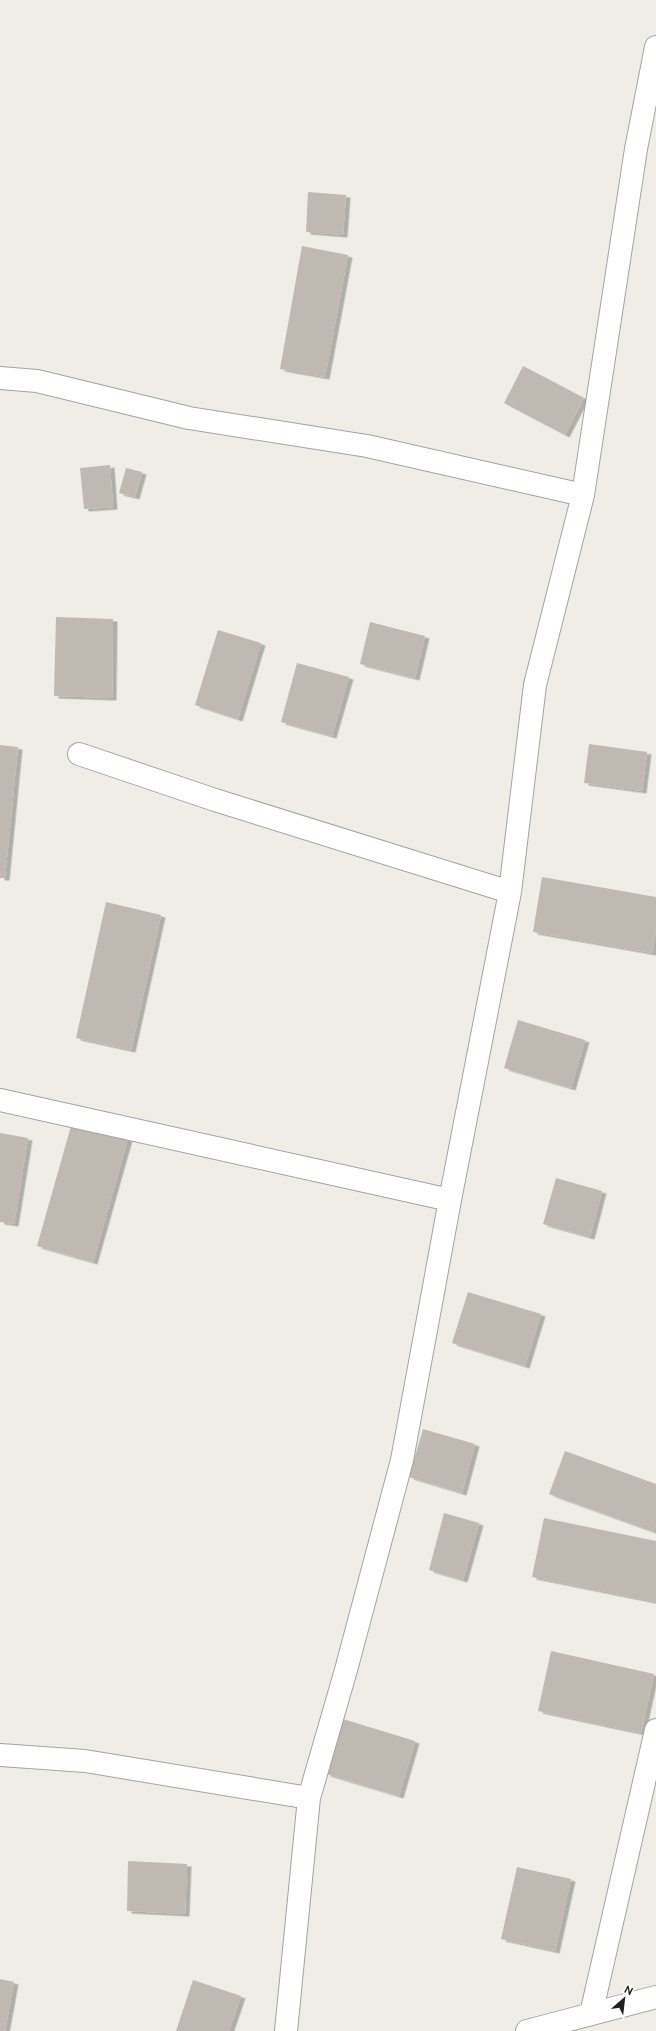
<svg xmlns="http://www.w3.org/2000/svg" width="656" height="2031" font-family="Ubuntu,sans-serif">
	<style>
		.building { fill: #c0b9b2; filter: url(#shadow) }
		.lines { fill: none; stroke-linecap: round; stroke-linejoin: round }
		.minor-casing { stroke: #a3a3a3; stroke-width: 24 }
		.minor { stroke: #fff; stroke-width: 22 }
	</style>
	<defs>
		<filter id="shadow"><feDropShadow dx="4.5" dy="2.5" stdDeviation="0" flood-color="#0004"/></filter>
	</defs>
	<rect width="100%" height="100%" fill="#efede6"/>
	<path class="building" d="M308 192 346 195 343 235 306 232Z
		M302 246 348 255 325 377 280 369Z
		M523 366 584 398 565 435 504 403Z
		M110 465 113 507 84 509 80 468Z
		M126 468 142 472 135 497 119 493Z
		M56 617 113 619 112 698 54 696Z
		M370 622 425 636 415 678 360 664Z
		M218 630 261 643 238 719 195 705Z
		M297 663 349 677 332 736 281 722Z
		M589 744 647 752 642 791 584 783Z
		M0 745 18 747 5 878H0Z
		M542 877 656 897V931L652 953 533 932Z
		M106 902 161 915 131 1050 76 1038Z
		M518 1020 585 1040 571 1088 504 1068Z
		M73 1119 129 1135 93 1262 37 1246Z
		M0 1133 28 1138 14 1224 0 1222Z
		M556 1178 602 1191 590 1237 543 1224Z
		M468 1292 541 1314 525 1366 452 1343Z
		M423 1429 475 1444 462 1493 409 1477Z
		M565 1451 656 1484V1525L654 1532 549 1494Z
		M444 1513 479 1523 463 1580 429 1570Z
		M544 1518 656 1541V1602L532 1577Z
		M551 1651 654 1674 641 1733 538 1711Z
		M343 1719 415 1741 399 1796 326 1774Z
		M128 1861 187 1864 185 1914 127 1911Z
		M517 1867 571 1879 555 1951 501 1939Z
		M0 1979 14 1982 5 2031H0Z
		M193 1980 241 1996 229 2031H176Z"/>
	<g class="lines">
		<defs>
			<path id="minor" d="M0 378 37 381 189 418 367 446 583 495
				M79 754 215 800 510 892
				M0 1100 450 1200
				M0 1755 85 1761 309 1798
				M591 2014 656 1730
				M286 2031 309 1798 346 1670 402 1460 450 1200 510 892 535 685 583 495 636 149 656 47
				M527 2031 656 1997"/>
		</defs>
		<use href="#minor" class="minor-casing"/>
		<use href="#minor" class="minor"/>
	</g>
	<g transform="translate(624 1999) rotate(28)" stroke="#ffffff" stroke-width="3" paint-order="stroke">
	<path d="M0-3L7 15L0 10L-7 15Z" fill="#1f1f1f"/>
	<text y="-6" font-size="11" font-weight="bold" text-anchor="middle" fill="#1f1f1f">N</text>
	</g>
</svg>
